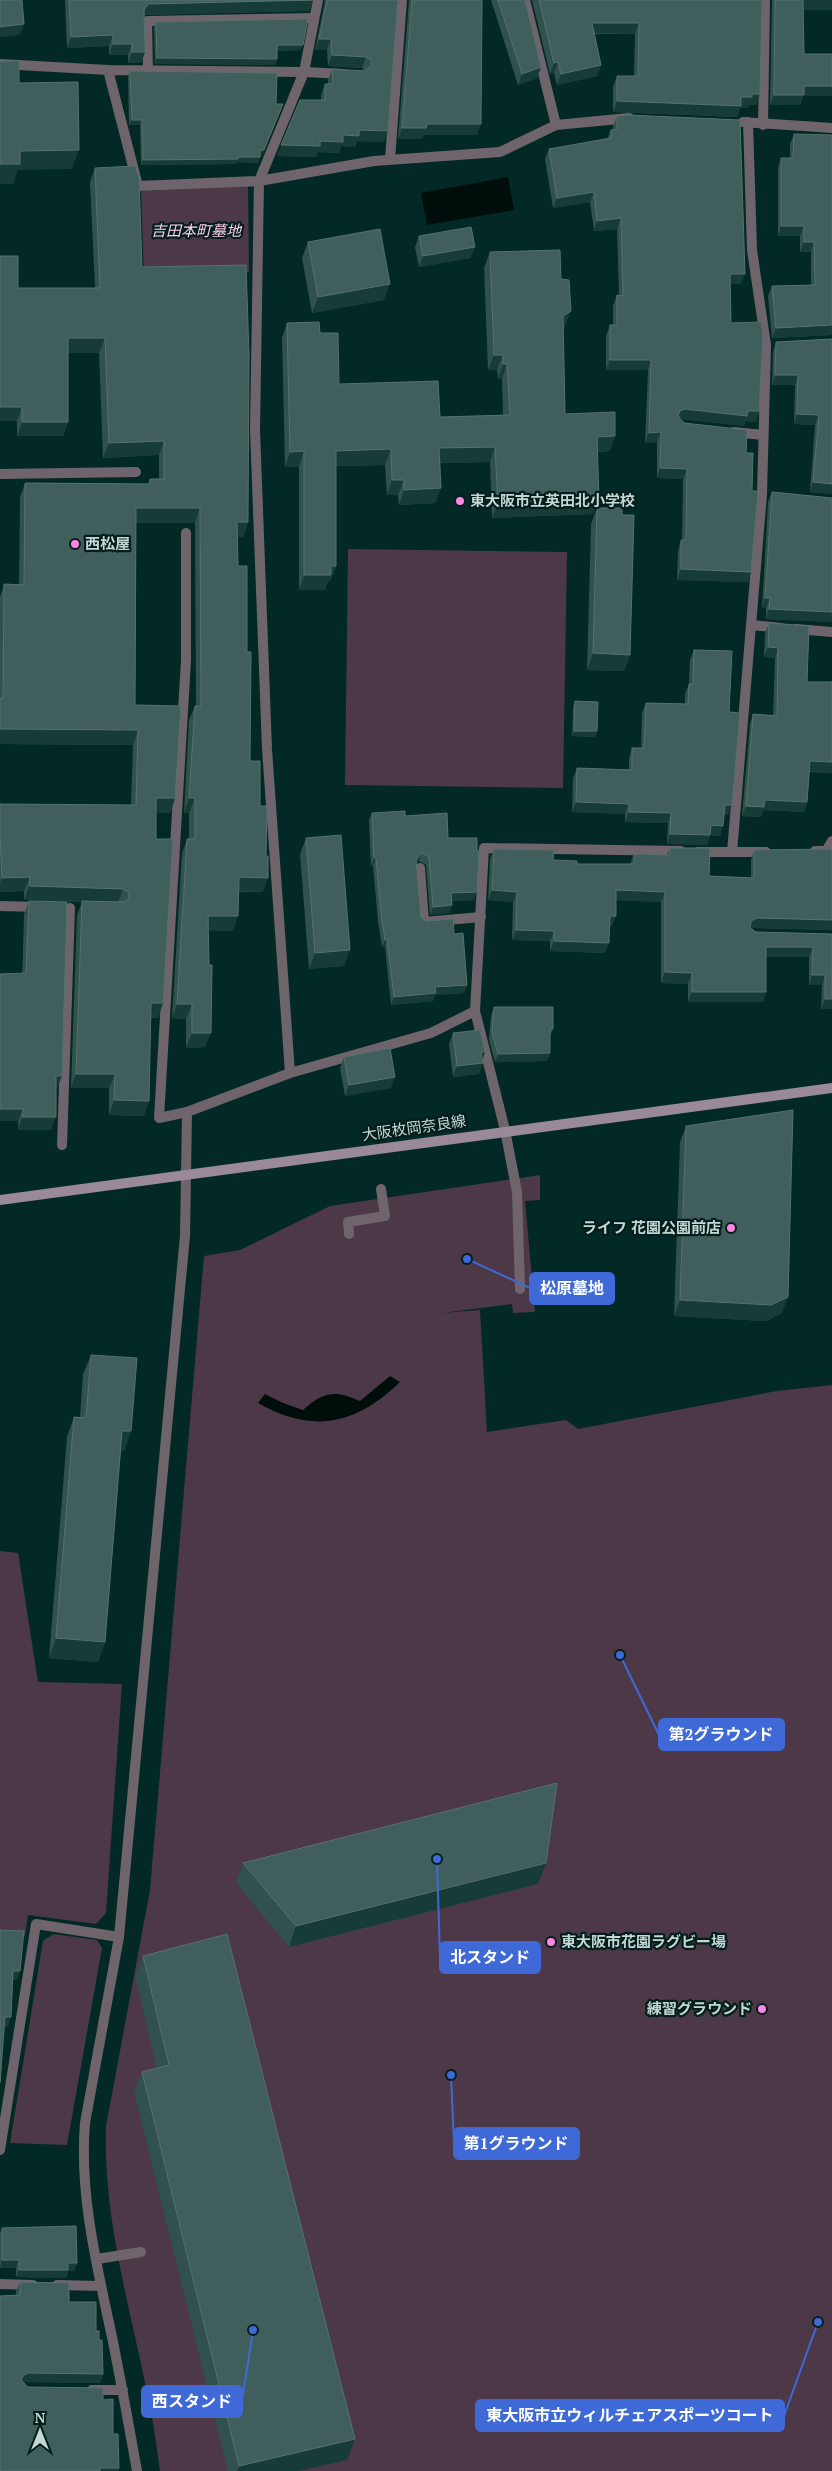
<svg xmlns="http://www.w3.org/2000/svg" width="832" height="2471" font-family="'PT Serif','Noto Sans JP',serif">
	<style>
		.green { fill: #4c3847 }
		.water { fill: #000e0b }
		.lines { fill: none; stroke-linecap: round; stroke-linejoin: round }
		.lane { stroke: #6f646c; stroke-width: 10 }
		.street { stroke: #6f646c; stroke-width: 10 }
		.secondary { stroke: #9a8996; stroke-width: 10 }
		.wall { fill: #30514d }
		.shaded-wall { fill: #173b37 }
		.building { fill: #405f5c; stroke: #54726e }
		.poi-dot { fill: #fc86e3; stroke: #031e1b; stroke-width: 2 }
		.labels { text-anchor: middle; stroke-width: 4.5; stroke-linejoin: round; paint-order: stroke }
		.park-label { font-size: 15px; font-style: italic; fill: #fcccef; stroke: #031e1b }
		.poi-label { font-size: 15px; font-weight: bold; fill: #c3d7d4; stroke: #031e1b; text-anchor: start }
		.street-label { font-size: 15px; fill: #c3d7d4; stroke: #031e1b }
		.leader { fill: none; stroke: #3e69d7; stroke-width: 2 }
		.callout-dot { fill: #3e69d7; stroke: #031e1b; stroke-width: 2 }
		.callout { fill: #3e69d7; stroke: #3e69d7; stroke-width: 2 }
		.callout-label { font-size: 16px; text-anchor: middle; font-weight: bold; fill: #fff }
	</style>
	<rect width="100%" height="100%" fill="#022925"/>
	<path class="green" d="M248 186 249 272 144 276 141 191Z
		M348 549 567 552 563 788 345 785Z
		M540 1175V1200L525 1201 535 1312 513 1313 512 1304 442 1313 480 1310 487 1432 566 1420 578 1429 777 1391 832 1385V2471H160C147 2355 102 2243 106 2126L150 1890 204 1256 240 1250 330 1206Z
		M0 1551 18 1553 38 1682 122 1684 106 1913 96 1924 28 1915 25 1936 0 1933Z
		M53 1934 97 1940 102 1948 67 2145 10 2143 43 1941Z"/>
	<path class="water" d="M508 177 514 210 427 225 421 193Z
		M390 1376 400 1382C356 1425 312 1434 258 1403L265 1394 283 1403 303 1410C324 1391 335 1390 360 1401Z"/>
	<g class="lines">
		<path class="lane" d="M148 71 147 21 314 18
			M304 72 343 74
			M390 159 402 0
			M734 432 763 435
			M0 474 136 472
			M186 533V660L159 1118 187 1112
			M751 625 781 628
			M796 629 832 632
			M420 868 424 922 481 917
			M505 1130 517 1192 520 1289
			M97 2259 141 2252"/>
		<path class="street" d="M525 0 556 125
			M0 64 108 70 304 72
			M108 70 138 186 259 181 374 161 500 152 556 125 629 118
			M743 122 832 128
			M763 125 765 0
			M815 851H826L832 841
			M698 852H732L762 494 766 345 752 250 748 122
			M732 852H766
			M0 906 40 907
			M475 1011 505 1130
			M290 1073 267 749 255 430 259 181 304 72 318 0
			M62 1145 70 908
			M349 1234 348 1222 385 1216 381 1189
			M0 2150 36 1924 119 1937
			M0 2284 33 2285
			M57 2285 101 2286
			M92 2390H123
			M137 2471C129 2426 121 2381 112 2337 97 2266 79 2194 85 2123L119 1937 185 1236 187 1112 290 1073 431 1033 475 1011 484 848 681 851"/>
		<path class="secondary" d="M0 1200 832 1088"/>
	</g>
	<path class="wall" d="M65 0H313L309 11 144 15 145 52 141 63H128V55H109V46L67 48Z
		M324 0H398L384 142 357 141 355 147 341 146 339 153 318 152 316 157 277 156 321 100V95L325 84H328V80L332 69 365 71 362 68 328 66 327 50H315L325 1Z
		M409 0H482L477 135H424L422 139H398Z
		M491 0H525L541 67 537 78 518 85Z
		M532 0H762L756 105H749L748 108H740L737 117 613 112V87L617 76H634L635 34H594L601 65 597 76 557 85 554 73 550 74Z
		M772 0H832V10H803V96L800 105H770Z
		M156 22 301 50 277 51V59L275 65 155 64 154 28Z
		M130 71 262 156H260L258 163 237 162 236 164 141 165 140 125H129L128 77Z
		M617 116 741 284H730L731 323 759 411 756 422 745 421 744 426 681 419 684 423 746 453 751 572 748 582 677 580 678 551 681 540H682L683 479 657 478V442L645 443 648 370H606V336L610 325H613V306L617 295H619L617 229 594 231 590 202 553 208 545 159 549 149 607 139 611 130 613 129V126Z
		M794 134 832 135V335L772 338 768 296 772 286 811 285V252H800V236H778V168L781 158H790V144Z
		M95 168 142 267 248 522 243 537H237L238 566 247 652 250 761 260 806 263 892H238L233 931 208 930 205 1047 186 1048V1019L172 1018 182 853 187 839H189V813H184L189 720 195 706H196L195 523H136L135 705 175 798 170 813 156 812V839L163 1003 158 1018H151L144 1116 109 1115V1088H71L77 915 82 902 24 900V891L0 892V804L131 805 133 745 0 744V597L4 584 19 585 20 497 25 483 148 484 150 479H159V455L103 458 99 353H68V422L63 436H17V421H0L18 288H95L90 182Z
		M419 236 475 247 470 258 419 267 415 247Z
		M308 242 384 300 312 313 302 258Z
		M490 252 561 279 565 327 563 328 565 414 610 451 597 452 593 514 492 518 490 462 439 463 441 488 435 503 399 505 398 495H387L385 465 336 466V566L330 581H328L325 590H299V467H285L282 338 287 323 320 333 339 384 440 417 503 415 502 379H498L497 370H488L484 268Z
		M832 339V494L810 492 815 425 794 424 795 385H772L773 352 776 342Z
		M772 492 832 498V622L766 619V608H762L768 502Z
		M597 508 630 655 624 671 587 670 591 524Z
		M769 623 807 682H832V773L809 772 807 802 804 812 763 810 761 817 742 816 750 724 753 714 773 715 775 658 764 657 765 633Z
		M694 650 729 712 728 815H724L720 836 710 835 707 845 667 844 668 823 625 822V814L572 812 573 778 577 768 629 770V758L632 748H641L642 713 646 703 685 704V694L689 684 690 660Z
		M575 701 597 731 595 737 572 736 573 707Z
		M372 813 405 816 448 838 474 900 451 901 452 905 449 913 430 915 426 865 419 861 416 864 421 918 454 934 467 985 464 993 435 995 433 1001 391 1005 385 947H382L378 921 373 866H371L369 820Z
		M306 838 344 966 309 969 300 854Z
		M670 848 709 876 751 878V860L754 850 832 849V930L753 928 752 929 756 932 832 934V1009H821L822 985H809V957H766V992L763 1002H688V984L661 983V902L616 900 612 926H610L605 953 550 951V941L512 940 513 902 488 900 490 859 494 849 553 860 577 864H630L634 854 667 855Z
		M29 901 57 1088H56L51 1130H18L24 914Z
		M494 1007 553 1029 550 1036V1053L547 1061 495 1062 489 1040 491 1015Z
		M453 1033 485 1052 479 1074 453 1077 449 1044Z
		M344 1057 391 1088 345 1096 340 1068Z
		M686 1126 782 1313 766 1321 674 1316 680 1142Z
		M91 1355 131 1431 124 1451H121L105 1642 98 1662 49 1658 67 1437 74 1417H80L83 1374Z
		M243 1863 538 1884 289 1947 236 1883Z
		M143 1956 347 2460 299 2471H228L134 2092 142 2072 157 2068 135 1976Z
		M2 2228 77 2263 74 2271H68L66 2278 16 2277V2268H0V2233Z
		M20 2282 69 2302 96 2331 99 2340 103 2374 100 2383 25 2382 24 2383 28 2387 103 2400 113 2434 119 2468 118 2471H0L16 2291Z"/>
	<path class="shaded-wall" d="M313 0 309 11 144 15V10L148 4Z
		M803 0H832V10H800Z
		M592 23H639L635 34 588 33Z
		M24 24 20 35 0 37V27Z
		M113 35 109 46 67 48 71 37Z
		M319 39H331L327 50H315Z
		M113 44H132L128 55H109Z
		M277 45H303L301 50 275 51Z
		M132 52H145L141 63H128Z
		M332 55 366 57 362 68 328 66Z
		M157 58 277 59 275 65 155 64Z
		M558 62 554 73 550 74 554 63Z
		M601 65 597 76 557 85 561 74Z
		M541 67 537 78 518 85 522 74Z
		M804 86H832V96H803L800 105H770L774 95Z
		M752 94H760L756 105H749L748 108H740L737 117 613 112 617 101 741 97Z
		M283 104 262 156 258 155 260 150Z
		M132 120H142L140 125H129Z
		M427 124H481L477 135H424L422 139H398L402 128Z
		M359 130 388 131 384 142 357 141 355 147 341 146 339 153 318 152 316 157 277 156 281 145 320 141Z
		M79 150 72 169 18 170 13 184H0V164L20 151Z
		M238 157H260L258 163 237 162 236 164 141 165 143 160Z
		M594 192 590 202 553 208 557 198Z
		M621 218 617 229 594 231 597 221Z
		M781 226H804L800 236H778Z
		M804 242H814L811 252H800Z
		M475 247 470 258 419 267 423 256Z
		M730 274H745L741 284H726Z
		M390 284 384 300 312 313 318 297Z
		M571 311 565 327 557 331 563 316Z
		M832 325V335L772 338 776 328Z
		M68 338H105L99 353H63Z
		M494 355H503L497 370H488Z
		M610 360H651L648 370H606Z
		M503 364H507L502 379H498Z
		M775 375H798L795 385H772Z
		M0 407H22L17 421H0Z
		M685 409 759 411 756 422 745 421 744 426 681 419 676 422 680 411Z
		M797 414 819 415 815 425 794 424Z
		M22 422H68L63 436H17Z
		M661 432 657 442 645 443 649 433Z
		M615 436 610 451 591 452 597 437Z
		M164 441 159 455 103 458 109 443Z
		M495 447 490 462 433 463 439 448Z
		M391 449 385 465 331 466 336 451Z
		M304 451 299 467H285L290 452Z
		M660 468 687 469 683 479 657 478Z
		M392 480H404L398 495H387Z
		M813 482 832 484V494L810 492Z
		M441 488 435 503 399 505 404 490Z
		M599 499 593 514 492 518 498 503Z
		M136 508H200L195 523H131Z
		M237 522H248L243 537H232Z
		M331 566H336L330 581H328L325 590H299L304 575Z
		M681 569 751 572 748 582 677 580Z
		M765 598H770L766 608H762Z
		M769 609 832 612V622L766 619Z
		M768 647 778 648 775 658 764 657Z
		M593 653 630 655 624 671 587 670Z
		M0 729 138 730 133 745 0 744Z
		M574 731H597L595 737 572 736Z
		M810 761 832 762V773L806 771Z
		M156 798H175L170 813 151 812Z
		M189 798H195L189 813H184Z
		M765 800 807 802 804 812 763 810 761 817 742 816 746 806Z
		M576 802 629 804 625 814 572 812Z
		M725 805H732L728 815H721Z
		M629 812 671 813 668 823 625 822Z
		M711 825 723 826 720 836 710 835 707 845 667 844 670 834Z
		M422 853 419 861 413 868 416 860Z
		M374 858H376L373 866H371Z
		M30 877 24 891 0 892V883L2 878Z
		M239 877 268 878 263 892 233 891Z
		M29 886 123 889 118 903 24 900Z
		M492 890 517 892 513 902 488 900Z
		M616 890 665 892 661 902 612 900Z
		M477 892 474 900 448 901 451 893Z
		M452 905 449 913 430 915 433 907Z
		M208 916H238L233 931 202 930Z
		M610 916H616L612 926H606Z
		M757 918 832 920V930L753 928 747 931 751 921Z
		M516 930 554 931 550 941 512 940Z
		M387 939 385 947H382L385 940Z
		M554 941 609 943 605 953 550 951Z
		M766 947H813L809 957H763Z
		M350 950 344 966 309 969 315 953Z
		M665 972 692 973 688 984 661 983Z
		M812 975H825L822 985H809Z
		M467 985 464 993 435 995 433 1001 391 1005 394 997 435 987Z
		M692 992H766L763 1002H688Z
		M825 999H832V1009H821Z
		M151 1003H163L158 1018 146 1017Z
		M177 1004H192L186 1019 172 1018Z
		M192 1033H211L205 1047 186 1048Z
		M481 1052H485L481 1063Z
		M550 1053 547 1061 495 1062 498 1054Z
		M483 1063 479 1074 453 1077 457 1066Z
		M76 1074H115L109 1088H71Z
		M56 1076H62L57 1088H52Z
		M395 1077 391 1088 345 1096 349 1085Z
		M114 1100 149 1101 144 1116 109 1115Z
		M0 1109H23L18 1121H0Z
		M22 1117H56L51 1130H18Z
		M788 1297 782 1313 766 1321 674 1316 680 1300Z
		M122 1431H131L124 1451H115Z
		M56 1638 105 1642 98 1662 49 1658Z
		M546 1863 538 1884 289 1947 296 1926Z
		M13 1971H20L17 1980H10Z
		M5 2017H11L8 2027 2 2026Z
		M2 2260H19L16 2268H0Z
		M68 2263H77L74 2271H68L66 2278 16 2277 19 2270Z
		M28 2373 103 2374 100 2383 25 2382 19 2385 23 2376Z
		M355 2439 347 2460 299 2471H237L239 2466Z
		M100 2468H119L118 2471H98Z"/>
	<path class="building" d="M0 0H22L24 24 0 27Z
		M69 0H313L148 4 144 10 145 52H132V44H113V35L71 37Z
		M327 0H398L388 131 359 130V136L343 135V142L320 141V146L281 145 300 100H325V84H333L332 69 365 71 372 65 371 60 366 57 332 55 331 39H319Z
		M412 0H482L481 124H427L426 128H402Z
		M498 0H525L541 67 522 74Z
		M539 0H762L760 94H752V97H741V106L617 101V76H638L639 23H592L601 65 561 74 558 62 554 63Z
		M775 0H803L804 54H832V86H804V95H774Z
		M308 19 303 45H277V59L157 58 156 22Z
		M0 61H19V83L78 82 79 150 20 151V164H0Z
		M130 71 277 73 276 104H283L264 150H260V157H238V159L143 160 142 120H132Z
		M629 115 740 120 745 274H730L731 323 761 322 763 335 759 411H748L747 416 685 409 680 411 678 416 684 423 747 430 746 453H753L752 491H758L751 572 681 569V540H686L687 469 660 468 661 432 649 433 651 360H610V325H617V295L623 296 621 218 597 221 594 192 557 198 549 149 611 138V130L617 129V116Z
		M794 134 832 135V325L776 328 772 286 815 285 814 242H804V226H781V158H793Z
		M135 166 139 177 142 267 246 265 249 354 248 522H237L238 566H247V652H251L250 761H260V806H267L266 856H268V878L239 877 238 916H208L209 965H212L211 1033H192V1004H177L187 839H195V798H189L195 706H201L200 508H136L135 705 181 706 175 798H156V839H173L163 1003H151L149 1101 114 1100 115 1074H76L82 901 123 902 129 899V892L123 889 29 886 30 877 2 878 0 833V804L136 805 138 730 0 729V698H3L4 584 24 585 25 483 150 484V479H164V441L109 443 105 338H68V422H22V407H0V256H18V288H100L95 168Z
		M471 227 475 247 423 256 419 236Z
		M380 229 390 284 318 297 308 242Z
		M560 250 561 279 569 280 571 311 563 316 565 414 615 412V436L597 437 599 499 498 503 495 447 439 448 441 488 404 490V480H392L391 449 336 451V566H331V575H304V451L290 452 287 323 319 322 320 333H338L339 384 438 381 440 417 510 415 507 364H503V355H494L490 252Z
		M832 339V484L813 482 819 415 797 414 798 375H775L776 342Z
		M772 492 832 498V612L769 609 770 598H765Z
		M597 508H622V515H634L630 655 593 653Z
		M769 623 809 626 807 682H832V762L810 761 807 802 765 800 764 807 746 806 753 714 777 716 778 648 768 647Z
		M694 650 732 651 729 712 740 713 732 805H725L723 826 711 825 710 835 670 834 671 813 629 812V804L576 802 577 768 632 770V748H644L646 703 688 704 689 684H693Z
		M575 701 598 702 597 731H574Z
		M405 811V816L447 813 448 838H477V851H479L477 892 451 893 452 905 433 907 429 857 422 853 416 860 421 918 427 921 453 919 454 934 463 933 467 985 435 987 436 993 394 997 387 939 385 940 381 914 376 858H374L372 813Z
		M341 835 350 950 315 953 306 838Z
		M670 848H710L709 876 754 878V850L832 849V920L757 918 751 921 750 928 756 932 832 934V999H825V975H812L813 947H766V992H692V973L665 972V892L616 890V916H610L609 943 554 941V931L516 930 517 892 492 890 494 849 554 850 553 860 577 861V864H634V854L670 855Z
		M29 901 67 902 62 1076H56V1117H22L23 1109H0V974L26 973Z
		M494 1007H553V1029H550V1053L498 1054 492 1032Z
		M480 1030 485 1052H481L483 1063 457 1066 453 1033Z
		M390 1048 395 1077 349 1085 344 1057Z
		M793 1110 788 1297 771 1305 680 1300 686 1126Z
		M91 1355 137 1358 131 1431H122L105 1642 56 1638 74 1417 86 1418Z
		M557 1783 546 1863 296 1926 243 1863Z
		M0 1930 24 1931 20 1971H13L11 2017H5L0 2083Z
		M227 1934 355 2439 239 2466 142 2072 169 2065 143 1956Z
		M76 2226 77 2263H68V2270H19V2260H2V2228Z
		M20 2282 69 2283V2302H96V2331H99V2340H102L103 2374 28 2373 23 2376 21 2380 28 2387 103 2388V2400L113 2399V2434H118L119 2468H100V2471H0V2296L20 2295Z"/>
	<g class="poi-dot">
		<circle cx="460" cy="501" r="5"/>
		<circle cx="75" cy="544" r="5"/>
		<circle cx="731" cy="1228" r="5"/>
		<circle cx="551" cy="1942" r="5"/>
		<circle cx="762" cy="2009" r="5"/>
	</g>
	<g class="labels">
		<g class="park-label">
			<text x="196" y="236">吉田本町墓地</text>
		</g>
		<g class="poi-label">
			<text x="470" y="506">東大阪市立英田北小学校</text>
			<text x="85" y="549">西松屋</text>
			<text x="721" y="1233" text-anchor="end">ライフ 花園公園前店</text>
			<text x="561" y="1947">東大阪市花園ラグビー場</text>
			<text x="752" y="2014" text-anchor="end">練習グラウンド</text>
		</g>
		<g class="street-label">
			<text transform="translate(414 1128) rotate(-8)" y="5">大阪枚岡奈良線</text>
		</g>
	</g>
	<path class="leader" d="M467 1259L530 1288M620 1655L659 1735M437 1859L440 1958M451 2075L454 2144M253 2330L242 2401M818 2322L784 2416"/>
	<g class="callout-dot">
		<circle cx="467" cy="1259" r="5"/>
		<circle cx="620" cy="1655" r="5"/>
		<circle cx="437" cy="1859" r="5"/>
		<circle cx="451" cy="2075" r="5"/>
		<circle cx="253" cy="2330" r="5"/>
		<circle cx="818" cy="2322" r="5"/>
	</g>
	<g class="callout">
		<rect x="530" y="1273" width="84" height="31" rx="5"/>
		<rect x="659" y="1719" width="125" height="31" rx="5"/>
		<rect x="440" y="1942" width="100" height="31" rx="5"/>
		<rect x="454" y="2128" width="125" height="31" rx="5"/>
		<rect x="142" y="2386" width="100" height="31" rx="5"/>
		<rect x="476" y="2400" width="308" height="31" rx="5"/>
	</g>
	<g class="callout-label">
		<text x="572" y="1294">松原墓地</text>
		<text x="721" y="1740">第2グラウンド</text>
		<text x="490" y="1963">北スタンド</text>
		<text x="516" y="2149">第1グラウンド</text>
		<text x="192" y="2407">西スタンド</text>
		<text x="630" y="2421">東大阪市立ウィルチェアスポーツコート</text>
	</g>
	<g transform="translate(40 2431)" stroke="#031e1b" stroke-width="4" paint-order="stroke">
	<path d="M0-4L9 19L0 12L-9 19Z" fill="#c3d7d4"/>
	<text y="-8" font-size="14" font-weight="bold" text-anchor="middle" fill="#c3d7d4">N</text>
	</g>
</svg>
